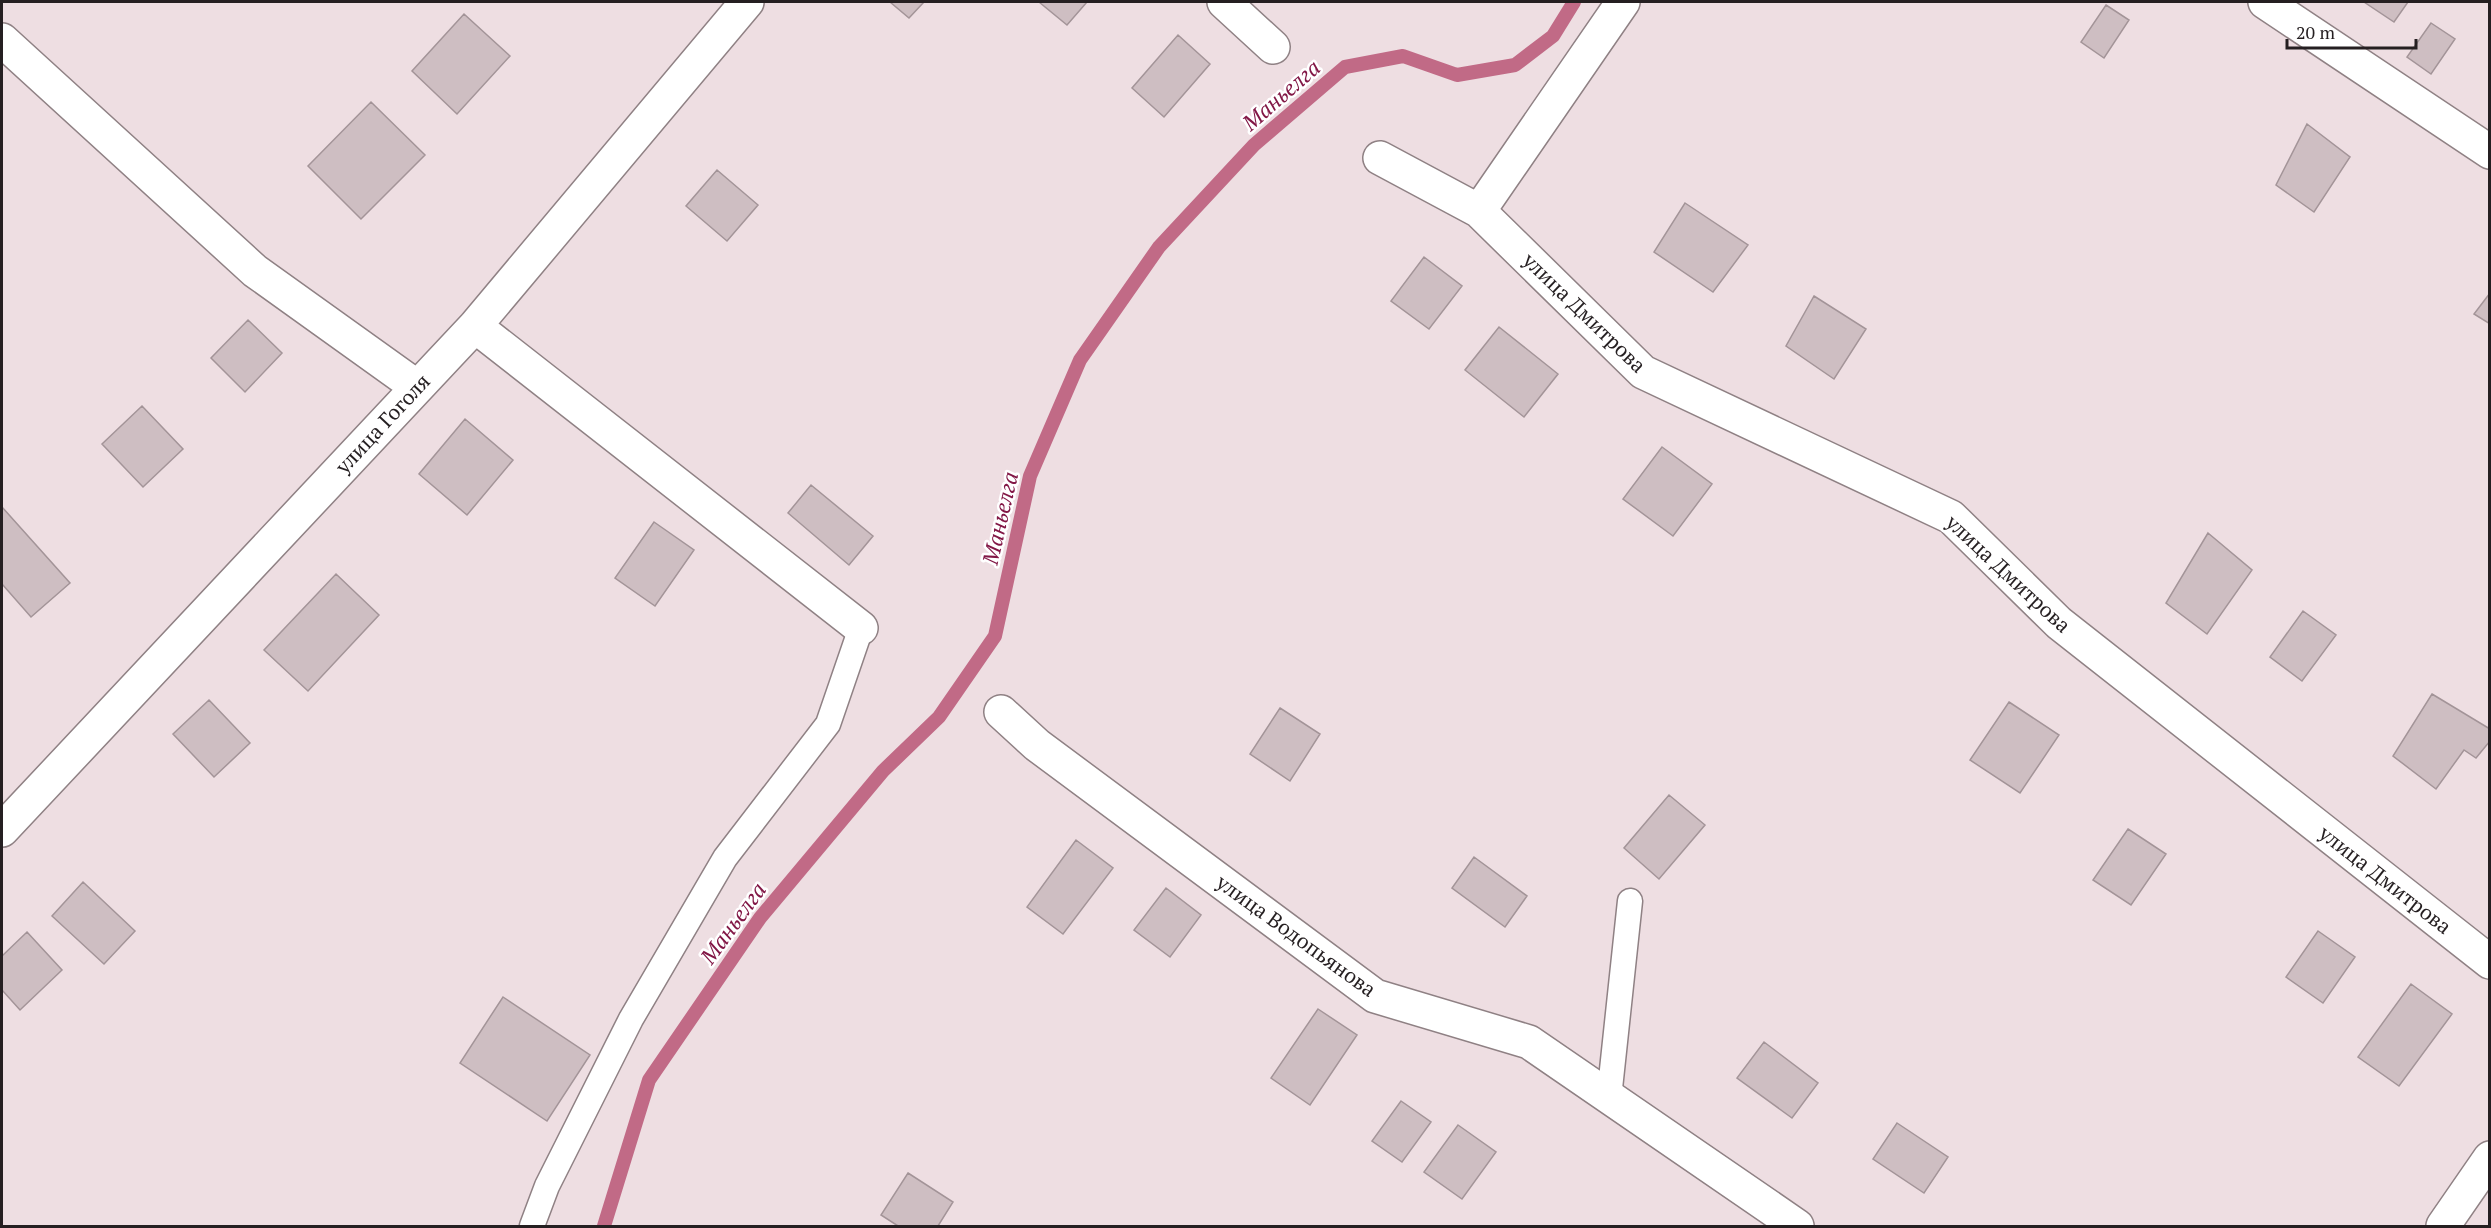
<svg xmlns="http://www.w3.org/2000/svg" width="2491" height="1228" font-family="'PT Serif',serif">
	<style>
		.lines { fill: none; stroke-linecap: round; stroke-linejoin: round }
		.stream { stroke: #c16a86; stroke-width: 14 }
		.building { fill: #cebec2; stroke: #a39498; stroke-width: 1.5 }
		.service-casing { stroke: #8f8184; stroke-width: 27 }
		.minor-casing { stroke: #8f8184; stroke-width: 36 }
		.service { stroke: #fff; stroke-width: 24 }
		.minor { stroke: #fff; stroke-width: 33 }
		.labels { text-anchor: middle; stroke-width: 5; stroke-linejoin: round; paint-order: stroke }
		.street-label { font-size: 21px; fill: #251f21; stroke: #fff }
		.water-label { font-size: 22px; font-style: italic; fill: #821746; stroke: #fff }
	</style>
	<rect width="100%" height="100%" fill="#eedee2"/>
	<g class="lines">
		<path class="stream" d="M604 1226 649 1080 760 918 883 771 939 717 995 636 1030 476 1080 360 1159 247 1254 145 1345 67 1403 56 1457 75 1515 65 1553 36 1574 2"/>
	</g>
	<path class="building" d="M890 2H924L909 18Z
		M1039 2H1087L1067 25Z
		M2364 2H2408L2394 22Z
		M2106 5 2129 20 2104 58 2081 42Z
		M464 14 510 56 457 114 412 71Z
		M2431 23 2455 39 2431 74 2407 57Z
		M1178 35 1210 64 1164 117 1132 88Z
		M371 102 425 155 361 219 308 166Z
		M2307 124 2350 157 2314 212 2276 185Z
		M717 170 758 205 727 241 686 206Z
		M1685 203 1748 245 1713 292 1654 252Z
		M1424 257 1462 286 1429 329 1391 301Z
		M2490 293V324L2474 314Z
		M1814 296 1866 329 1834 379 1786 346Z
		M248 320 282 353 245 392 211 358Z
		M1499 327 1558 374 1524 417 1465 370Z
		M142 406 183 449 143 487 102 444Z
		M465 419 513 460 467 515 419 474Z
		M1662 447 1712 484 1673 536 1623 499Z
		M811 485 873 536 849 565 788 513Z
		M2 507 70 583 31 617 2 584Z
		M654 522 694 550 655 606 615 578Z
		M2208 533 2252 570 2207 634 2166 603Z
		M336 574 379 615 308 691 264 650Z
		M2303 611 2336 635 2302 681 2270 657Z
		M2432 694 2490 729V741L2476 758 2464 750 2436 789 2393 756Z
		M209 700 250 743 214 777 173 734Z
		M2009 702 2059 735 2020 793 1970 760Z
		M1280 708 1320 734 1290 781 1250 754Z
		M1669 795 1705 825 1659 879 1624 848Z
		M2128 829 2166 854 2131 905 2093 880Z
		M1076 840 1113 868 1063 934 1027 907Z
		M1474 857 1527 896 1505 927 1452 888Z
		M83 882 135 931 104 964 52 916Z
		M1166 888 1201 915 1170 957 1134 930Z
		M2318 931 2355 957 2323 1003 2286 977Z
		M27 932 62 970 20 1010 2 990V956Z
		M2411 984 2452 1014 2399 1086 2358 1057Z
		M503 997 590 1055 547 1121 460 1063Z
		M1318 1009 1357 1035 1310 1105 1271 1078Z
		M1764 1042 1818 1083 1792 1118 1737 1078Z
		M1401 1101 1431 1122 1402 1162 1372 1141Z
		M1897 1123 1948 1157 1924 1193 1873 1159Z
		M1458 1125 1496 1152 1462 1199 1424 1172Z
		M908 1173 953 1202 938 1226H898L881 1215Z"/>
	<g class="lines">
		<defs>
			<path id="service" d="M1609 1098 1630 901
				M532 1226 547 1186 631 1019 725 858 828 724 861 628"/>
			<path id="minor" d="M1224 2 1273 47
				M2265 2 2490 152
				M2 40 255 271 417 387
				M1380 158 1479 211 1643 372 1951 517 2059 623 2490 962
				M1479 211 1623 2
				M475 326 861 628
				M1001 712 1037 745 1375 996 1529 1042 1797 1226
				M2 830 475 326 747 2
				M2443 1226 2490 1158"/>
		</defs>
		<use href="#service" class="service-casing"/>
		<use href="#minor" class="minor-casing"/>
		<use href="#service" class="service"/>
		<use href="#minor" class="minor"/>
	</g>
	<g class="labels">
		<g class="street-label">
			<text transform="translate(1584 313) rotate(44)" y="7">улица Дмитрова</text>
			<text transform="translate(383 424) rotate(-47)" y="7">улица Гоголя</text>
			<text transform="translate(2008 574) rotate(43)" y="7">улица Дмитрова</text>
			<text transform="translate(2385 880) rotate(38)" y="7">улица Дмитрова</text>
			<text transform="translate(1296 936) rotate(36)" y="7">улица Водопьянова</text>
		</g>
		<g class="water-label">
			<text transform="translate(1281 95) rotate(-41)" y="8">Маньелга</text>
			<text transform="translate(1000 518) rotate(-77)" y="8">Маньелга</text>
			<text transform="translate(733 923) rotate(-54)" y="8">Маньелга</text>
		</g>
	</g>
	<rect width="2491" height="1228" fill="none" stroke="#251f21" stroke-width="6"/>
	<path d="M2287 39v9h129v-9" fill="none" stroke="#251f21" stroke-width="3"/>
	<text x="2296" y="39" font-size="18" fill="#251f21" stroke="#ffffff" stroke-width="4.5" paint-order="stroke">20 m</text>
</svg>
